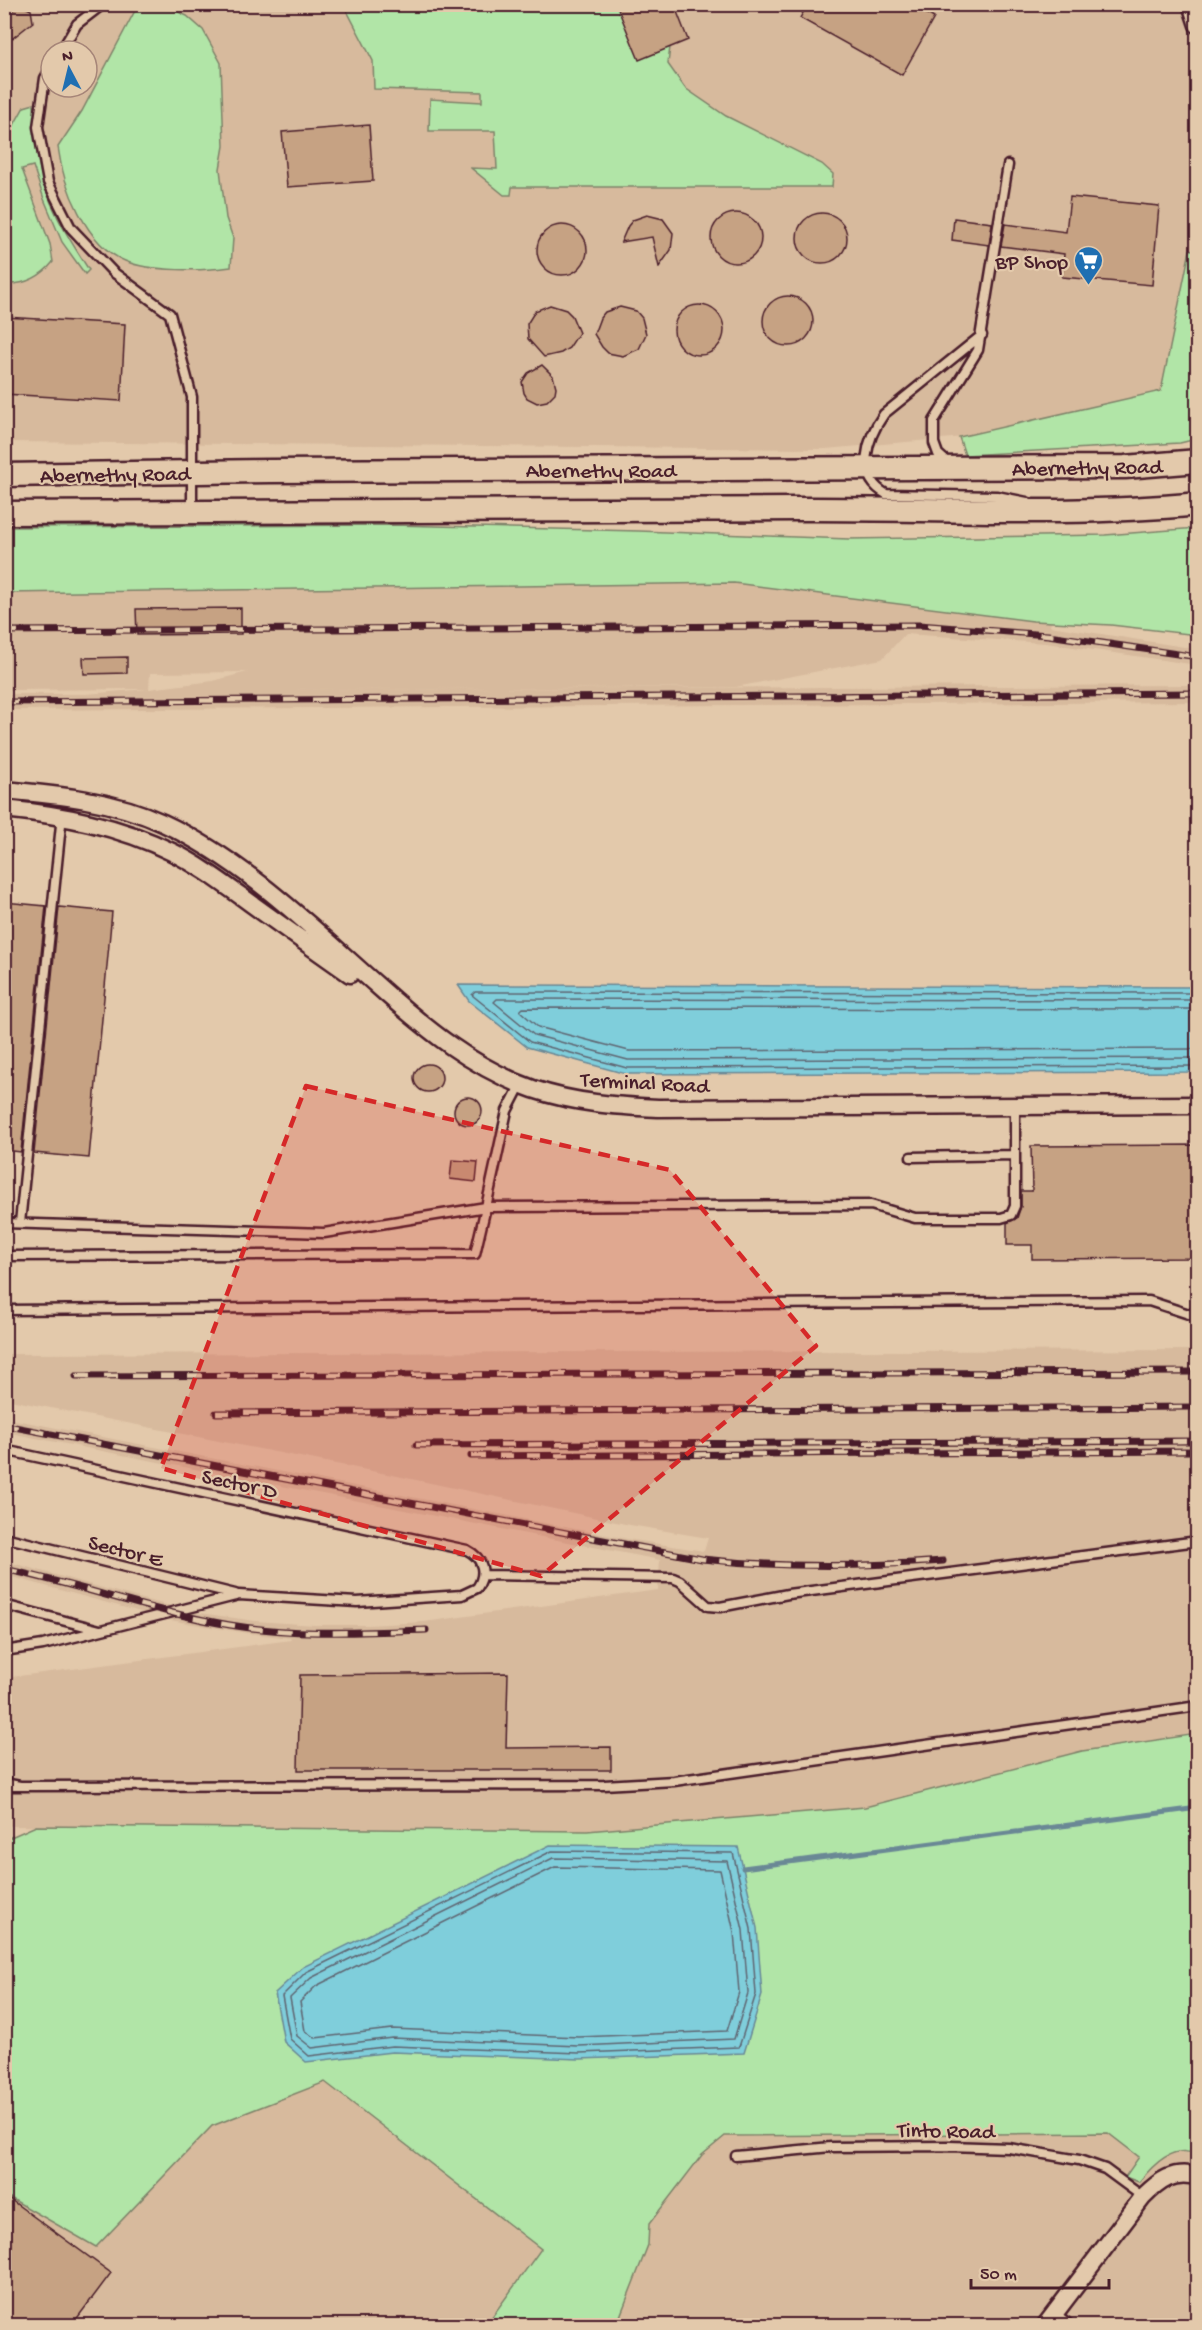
<svg xmlns="http://www.w3.org/2000/svg" width="1202" height="2330" font-family="'Gochi Hand',sans-serif">
	<style>
		.built { fill: #d7ba9d; fill-rule: evenodd }
		.green { fill: #b1e5a7; stroke: #7e8269; stroke-width: 1.5 }
		.water { fill: #7fcedb; stroke: #6a8895; stroke-width: 1.5 }
		.lines { fill: none; stroke-linecap: round; stroke-linejoin: round }
		.shore { stroke: #5f6571; stroke-width: 1.5 }
		.stream { stroke: #6a8895; stroke-width: 5 }
		.building { fill: #c6a283; stroke: #4a1f2b; stroke-width: 1.5 }
		.lane-casing { stroke: #4a1f2b; stroke-width: 13 }
		.street-casing { stroke: #4a1f2b; stroke-width: 21 }
		.secondary-casing { stroke: #4a1f2b; stroke-width: 27 }
		.lane { stroke: #e3c9ab; stroke-width: 8 }
		.street { stroke: #e3c9ab; stroke-width: 16 }
		.secondary { stroke: #e3c9ab; stroke-width: 22 }
		.rail-casing { stroke: #4a1f2b; stroke-width: 7 }
		.rail { stroke: #e3c9ab; stroke-width: 4.5; stroke-dasharray: 14; stroke-linecap: butt }
		.marked { fill: #d62828; fill-opacity: 0.2; stroke: #d62828; stroke-width: 4.5; stroke-dasharray: 12 8; stroke-linejoin: round }
		.labels { text-anchor: middle; stroke-width: 4.5; stroke-linejoin: round; paint-order: stroke }
		.poi-label { font-size: 22px; fill: #4a1f2b; stroke: #e3c9ab; text-anchor: end }
		.street-label { font-size: 22px; fill: #4a1f2b; stroke: #e3c9ab }
	</style>
	<rect width="100%" height="100%" fill="#e3c9ab"/>
	<filter id="ink" filterUnits="userSpaceOnUse"><feTurbulence type="fractalNoise" baseFrequency=".0167" numOctaves="2"/><feDisplacementMap in="SourceGraphic" scale="12" xChannelSelector="R" yChannelSelector="G"/><feConvolveMatrix kernelMatrix="1 2 1 2 8 2 1 2 1" color-interpolation-filters="sRGB"/></filter>
	<g filter="url(#ink)">
		<path class="built" d="M5 5H1197V249L1190 250 1161 391 976 436 825 449 5 442ZM51 51H87V87H51Z
			M1070 540 1050 626 1197 649V665L1046 643 905 634 882 659 736 687 269 690 1197 685V702L5 710V694H86L148 689 5 690 4 543ZM247 672 213 681 149 689 150 673Z
			M1197 1350V1734L1082 1751 865 1807 587 1831 5 1826 4 1678 291 1640 290 1638 247 1633 170 1620 5 1575V1561L146 1600 200 1613 255 1621 315 1625H368L424 1622 658 1590 660 1560 5 1432V1418L627 1539 704 1551 708 1538 630 1525 397 1476 5 1399V1354Z
			M325 2082 541 2250 486 2325H5L4 2195 96 2247 212 2126Z
			M1108 2133 1140 2158 1139 2182 1153 2165 1166 2156 1180 2152 1197 2155V2325L613 2326 619 2319 648 2245 649 2224 702 2155 725 2136Z"/>
		<path class="green" d="M138 5H164L187 16 203 30 221 63 224 146 220 169 226 218 233 238 231 267C204 271 150 272 125 261 86 245 63 186 58 147L82 111Z
			M344 5H616L670 47 668 64 685 88 726 116 822 164 833 174 832 187H512L511 195H504L471 168 497 169 495 131H429L430 99 482 102V92L374 89 373 61Z
			M34 104C35 123 35 142 38 160 45 201 67 236 89 270L85 274 62 242 44 199 33 166 22 169 50 244 53 262C40 278 25 285 5 284L4 143 24 107Z
			M1197 249V439L1180 443 965 455 959 437 1161 391 1190 250Z
			M393 525 639 531 849 539 1105 535 1197 528V635L1111 625 1033 621 734 583 5 593V527Z
			M1197 1734V2155C1173 2143 1153 2165 1139 2182L1125 2177 1139 2157 1108 2133 725 2136 702 2155 649 2224 648 2245 619 2319 613 2325H486L541 2249 325 2082 212 2126 96 2247 5 2195 4 1840 36 1826 587 1831 865 1807 1082 1751Z"/>
		<path class="water" d="M458 985 1197 987V1072L626 1074 527 1047 469 1001Z
			M550 1845 738 1847 757 1928 762 1995 744 2053 579 2059 392 2052 306 2062 284 2042 275 1993 303 1967Z"/>
		<g class="lines">
			<path class="shore" d="M1198 993 475 992 472 995 530 1042 627 1068 1198 1066
				M1198 1000 497 999 494 1002 534 1035 628 1060 1198 1058
				M1198 1009 523 1008 520 1011 538 1027 629 1051 1198 1049
				M552 1851 733 1853 751 1929 756 1994 739 2047 579 2053 392 2046 309 2056 290 2039 282 1996 306 1972Z
				M553 1858 727 1861 743 1930 748 1993 734 2039 579 2046 392 2038 312 2048 297 2036 290 1998 311 1978Z
				M555 1867 720 1870 734 1932 739 1992 727 2031 579 2037 392 2029 315 2038 305 2031 300 2002 316 1986Z"/>
			<path class="stream" d="M743 1868 1198 1808"/>
		</g>
		<path class="building" d="M616 4H674L688 40 639 60Z
			M808 4H910L934 18 902 75 800 18Z
			M21 5 31 10 33 22 4 45V24L12 10Z
			M369 125 373 181 287 187 282 132Z
			M1070 197 1159 206 1152 285 1062 277 1064 254 1001 246 1005 224 1066 232Z
			M797 238a25 25 0 1 1 50 0a25 25 0 1 1-50 0Z
			M711 238a25 25 0 1 1 50 0a25 25 0 1 1-50 0Z
			M647 215 663 219 673 233 671 250 659 267 652 237 621 242 628 226 633 220Z
			M954 218 992 223 989 245 952 240Z
			M537 250a25 25 0 1 1 50 0a25 25 0 1 1-50 0Z
			M763 321a25 25 0 1 1 50 0a25 25 0 1 1-50 0Z
			M550 305 566 310 572 316 579 333 569 348 561 353 544 357 528 339 527 324 535 311Z
			M674 330a25 25 0 1 1 50 0a25 25 0 1 1-50 0Z
			M620 307 636 311 642 318 646 334 639 349 623 356 608 353 602 347 594 334 600 318 605 312Z
			M4 317 125 324 121 401 4 394Z
			M542 365 553 376 556 387 555 393 547 401 537 403 527 398 524 393 522 382 528 373Z
			M241 608V634L137 635 136 609Z
			M127 657V673L84 674 83 658Z
			M4 902 46 906 21 1152 4 1150Z
			M59 907 112 912 89 1158 34 1153Z
			M414 1078a14 14 0 1 1 28 0a14 14 0 1 1-28 0Z
			M454 1111a14 14 0 1 1 28 0a14 14 0 1 1-28 0Z
			M1197 1145V1258L1032 1259V1245H1007V1223L1017 1218 1021 1206V1191H1032L1031 1146Z
			M452 1160 478 1162 476 1182 450 1179Z
			M508 1673 506 1748 611 1747V1770H298L300 1675Z
			M4 2195 111 2273 72 2325H4Z"/>
		<g class="lines">
			<defs>
				<path id="lane" d="M61 51 77 24 103 4
					M51 68 45 78 38 127 48 182 71 228 113 272 170 314 192 397V511
					M982 335 884 414C867 438 854 476 886 494L997 496 1027 502
					M947 462 938 454 934 443V421L978 350 1008 165
					M911 1157 1015 1155V1106
					M4 1223 324 1233 486 1207 507 1111 521 1084
					M20 1223 62 815
					M4 1256 475 1254 486 1207 871 1205 915 1218H1001L1011 1215 1015 1206V1155
					M4 1310 1149 1301 1198 1317
					M4 1450 467 1550C483 1558 487 1573 477 1588L462 1595 357 1602 239 1595 43 1645 4 1651
					M4 1537 235 1594
					M483 1575 673 1578 680 1581 708 1606 720 1607 788 1594 1198 1541
					M4 1605 100 1630
					M4 1783 20 1786H4
					M20 1786 604 1785 674 1781 1198 1706
					M736 2156 831 2147 949 2146 1009 2148 1079 2160 1105 2169 1143 2197
					M1055 2313 1071 2326"/>
				<path id="street" d="M1191 4 1198 25
					M4 790C59 795 113 800 163 823 245 861 312 928 379 987 426 1029 473 1068 533 1089 574 1103 616 1106 658 1108L1198 1105
					M4 809C63 815 119 826 172 852 199 865 224 884 249 902 282 926 316 950 350 974
					M1045 2326 1143 2197C1159 2181 1174 2169 1198 2177"/>
				<path id="secondary" d="M4 475 270 471 1125 467 1198 461
					M4 513C268 511 532 510 796 509 929 508 1064 517 1198 504"/>
			</defs>
			<use href="#lane" class="lane-casing"/>
			<use href="#street" class="street-casing"/>
			<use href="#secondary" class="secondary-casing"/>
			<use href="#lane" class="lane"/>
			<use href="#street" class="street"/>
			<use href="#secondary" class="secondary"/>
			<defs>
				<path id="rail" d="M4 631 919 625 1048 635 1198 657
					M4 702 1198 693
					M76 1376 1198 1372
					M216 1413 1198 1407
					M4 1425 702 1559C784 1568 861 1567 943 1561
					M416 1445 1198 1441
					M471 1456 1198 1451
					M4 1569C81 1585 153 1612 230 1625 295 1636 361 1632 426 1630"/>
			</defs>
			<use href="#rail" class="rail-casing"/>
			<use href="#rail" class="rail"/>
		</g>
	</g>
	<path class="marked" d="M306 1086 670 1170 816 1346 541 1576 161 1468Z"/>
	<defs>
		<symbol id="supermarket-pin" viewBox="-11 -11 22 30"><path d="M0 17L-7.5 6A9.5 9.5 0 1 1 7.5 6Z" fill="#1f6fb2" stroke="#e3c9ab"/><path d="M-6-5.5h2.5l.6 2H6L4.5 2H-2.5L-4.4-4H-6ZM-1.5 3.2a1.3 1.3 0 1 0 .1 0ZM3 3.2a1.3 1.3 0 1 0 .1 0Z" fill="#fff"/></symbol>
	</defs>
	<g fill-rule="evenodd">
		<use href="#supermarket-pin" x="1072" y="244" width="33" height="45"/>
	</g>
	<g class="labels">
		<g class="poi-label">
			<text x="1068" y="268">BP Shop</text>
		</g>
		<g class="street-label">
			<text transform="translate(1087 466) rotate(-1)" y="8">Abernethy Road</text>
			<text x="601" y="477">Abernethy Road</text>
			<text transform="translate(115 473) rotate(-1)" y="8">Abernethy Road</text>
			<text transform="translate(645 1081) rotate(3)" y="8">Terminal Road</text>
			<text transform="translate(240 1482) rotate(12)" y="8">Sector D</text>
			<text transform="translate(126 1549) rotate(14)" y="8">Sector E</text>
			<text transform="translate(946 2129) rotate(1)" y="8">Tinto Road</text>
		</g>
	</g>
	<rect width="1202" height="2330" fill="none" stroke="#e3c9ab" stroke-width="24"/>
	<rect x="12" y="12" width="1178" height="2306" fill="none" stroke="#4a1f2b" stroke-width="2" filter="url(#ink)"/>
	<g transform="translate(69 69) rotate(353)"><circle r="28" fill="#e3c9ab" stroke="#a68578" stroke-width="1.5"/>
	<path d="M0-4.5L10 22L0 15L-10 22Z" fill="#1f6fb2"/>
	<text y="-9" font-size="16" font-weight="bold" text-anchor="middle" fill="#4a1f2b">N</text>
	</g>
	<path d="M971 2279v9h138v-9" fill="none" stroke="#4a1f2b" stroke-width="3"/>
	<text x="980" y="2279" font-size="18" fill="#4a1f2b" stroke="#e3c9ab" stroke-width="4.5" paint-order="stroke">50 m</text>
</svg>
